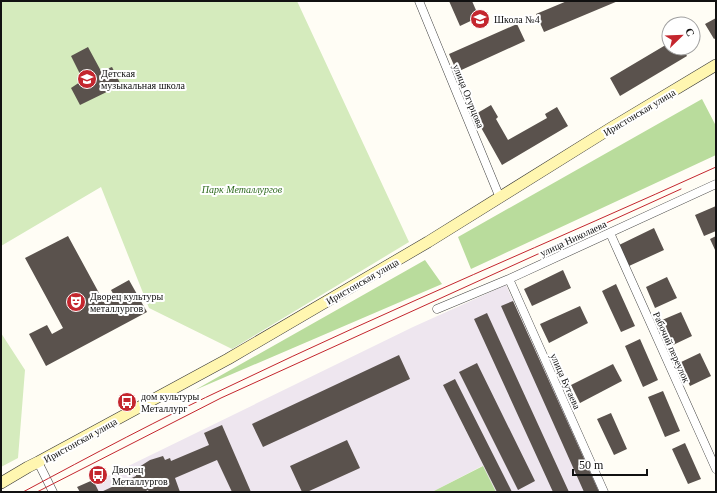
<svg xmlns="http://www.w3.org/2000/svg" width="717" height="493" font-family="Georgia,serif">
	<style>
		.industrial { fill: #eee6ef }
		.green { fill: #d5ebbd }
		.forest { fill: #b9dc9c }
		.building { fill: #5a524d }
		.lines { fill: none; stroke-linecap: round; stroke-linejoin: round }
		.street-casing { stroke: #444; stroke-width: 9 }
		.secondary-casing { stroke: #333; stroke-width: 12 }
		.street { stroke: #fff; stroke-width: 8 }
		.secondary { stroke: #fff6b0; stroke-width: 11 }
		.tram { stroke: #c4262e; stroke-width: 1 }
		.labels { text-anchor: middle; stroke-width: 4; stroke-linejoin: round; paint-order: stroke }
		.poi-label { font-size: 10px; fill: #111; stroke: #fff; text-anchor: start }
		.street-label { font-size: 10px; fill: #111; stroke: #fff }
		.park-label { font-size: 10px; font-style: italic; fill: #2f6b1f; stroke: #fff }
	</style>
	<rect width="100%" height="100%" fill="#fffdf5"/>
	<path class="industrial" d="M506 285 600 492H496L482 466 432 492H75L413 327Z"/>
	<path class="green" d="M1 1H297L409 242 232 349 149 308 101 187 1 246Z
		M1 333 25 370 18 458 1 467Z"/>
	<path class="forest" d="M702 99 716 126V155L471 269 458 237Z
		M425 260 442 284 195 390Z
		M483 466 496 492H432Z"/>
	<path class="building" d="M449 1H472L479 17 460 26Z
		M567 1H618L544 32 536 14Z
		M716 18V38L714 39 705 24Z
		M517 24 525 41 457 72 449 54Z
		M669 43V48H682L687 56 620 96 610 78Z
		M88 47 101 71 112 67 121 85 80 105 71 88 83 80 71 56Z
		M491 105 498 117 496 119 508 140 547 118 545 114 557 107 568 126 502 165 474 115Z
		M716 206V231L704 236 695 215Z
		M654 228 664 250 629 266 619 245Z
		M68 236 105 304 116 299 111 290 129 280 147 312 46 366 29 334 47 325 52 334 63 328 25 258Z
		M716 236V252L710 239Z
		M563 270 571 288 532 306 524 289Z
		M667 277 677 298 655 308 646 287Z
		M616 284 635 326 621 332 602 291Z
		M513 301 599 492H584L501 306Z
		M580 306 588 323 549 343 540 324Z
		M681 312 692 336 673 345 662 320Z
		M487 313 569 492H553L474 319Z
		M640 339 658 380 643 387 625 346Z
		M700 353 711 376 690 386 679 363Z
		M399 355 410 379 263 447 252 424Z
		M477 363 535 481 518 490 459 372Z
		M613 364 622 381 580 403 571 385Z
		M455 379 512 492H497L443 385Z
		M663 391 680 431 665 437 648 397Z
		M611 413 627 449 614 455 597 419Z
		M222 425 251 492H232L217 460 175 478 180 492H149L148 490 144 492H101L136 476V474L141 471 139 467 150 460 163 456 165 460 170 458 171 461 209 445 204 433Z
		M347 440 360 468 307 492H302L290 466Z
		M685 443 701 479 688 484 672 449Z
		M93 480 99 492H80L77 487Z"/>
	<g class="lines">
		<defs>
			<path id="street" d="M419 1 500 198
				M610 233 716 469
				M509 279 604 492
				M437 309 509 279 716 184
				M38 462 53 492"/>
			<path id="secondary" d="M1 483 28 467 38 462 228 359 428 242 611 128 716 65"/>
		</defs>
		<use href="#street" class="street-casing"/>
		<use href="#secondary" class="secondary-casing"/>
		<use href="#street" class="street"/>
		<use href="#secondary" class="secondary"/>
		<path class="tram" d="M23 492C92 455 161 418 232 385 392 308 555 240 716 167
			M37 492 221 398 681 189"/>
	</g>
	<defs>
		<symbol id="school-disc" viewBox="-11 -11 22 22"><circle r="9.5" fill="#c4262e" stroke="#fff"/><path d="M0-5L7-2L0 1L-7-2ZM-4 1L0 2.5L4 1V4Q0 6-4 4Z" fill="#fff"/></symbol>
		<symbol id="theatre-disc" viewBox="-11 -11 22 22"><circle r="9.5" fill="#c4262e" stroke="#fff"/><path d="M-5-5.5Q0-4 5-5.5V0Q5 5 0 6Q-5 5-5 0ZM-3.3-2.5H-1v1.5H-3.3ZM1-2.5H3.3v1.5H1ZM-2.8 1Q0 5.5 2.8 1Z" fill="#fff"/></symbol>
		<symbol id="bus-disc" viewBox="-11 -11 22 22"><circle r="9.5" fill="#c4262e" stroke="#fff"/><path d="M-5-6H5V4H4V6H2V4H-2V6H-4V4H-5ZM-3.5-4V0h7V-4ZM-3.5 1.2v1.5H-2V1.2ZM2 1.2v1.5H3.5V1.2Z" fill="#fff"/></symbol>
	</defs>
	<g fill-rule="evenodd">
		<use href="#school-disc" x="469" y="8" width="22" height="22"/>
		<use href="#school-disc" x="76" y="68" width="22" height="22"/>
		<use href="#theatre-disc" x="65" y="291" width="22" height="22"/>
		<use href="#bus-disc" x="116" y="391" width="22" height="22"/>
		<use href="#bus-disc" x="87" y="464" width="22" height="22"/>
	</g>
	<g class="labels">
		<g class="poi-label">
			<text x="494" y="23">Школа №4</text>
			<text x="101" y="77">Детская<tspan x="101" dy="12">музыкальная школа</tspan></text>
			<text x="90" y="300">Дворец культуры<tspan x="90" dy="12">металлургов</tspan></text>
			<text x="141" y="400">дом культуры<tspan x="141" dy="12">Металлург</tspan></text>
			<text x="112" y="473">Дворец<tspan x="112" dy="12">Металлургов</tspan></text>
		</g>
		<g class="street-label">
			<text transform="translate(469 96) rotate(68)" y="4">улица Огурцова</text>
			<text transform="translate(639 112) rotate(-31)" y="4">Иристонская улица</text>
			<text transform="translate(573 238) rotate(-25)" y="4">улица Николаева</text>
			<text transform="translate(362 281) rotate(-30)" y="4">Иристонская улица</text>
			<text transform="translate(672 347) rotate(66)" y="4">Рабочий переулок</text>
			<text transform="translate(566 381) rotate(66)" y="4">улица Бутаева</text>
			<text transform="translate(80 440) rotate(-29)" y="4">Иристонская улица</text>
		</g>
		<g class="park-label">
			<text x="242" y="193">Парк Металлургов</text>
		</g>
	</g>
	<rect width="717" height="493" fill="none" stroke="#111111" stroke-width="4"/>
	<g transform="translate(681 36) rotate(67)"><circle r="19" fill="#ffffff" stroke="#a0a0a0"/>
	<path d="M0-3L7 15L0 10L-7 15Z" fill="#c4262e"/>
	<text y="-6" font-size="11" font-weight="bold" text-anchor="middle" fill="#111111">С</text>
	</g>
	<path d="M573 469v6h74v-6" fill="none" stroke="#111111" stroke-width="2"/>
	<text x="579" y="469" font-size="12" fill="#111111" stroke="#ffffff" stroke-width="3" paint-order="stroke">50 m</text>
</svg>
